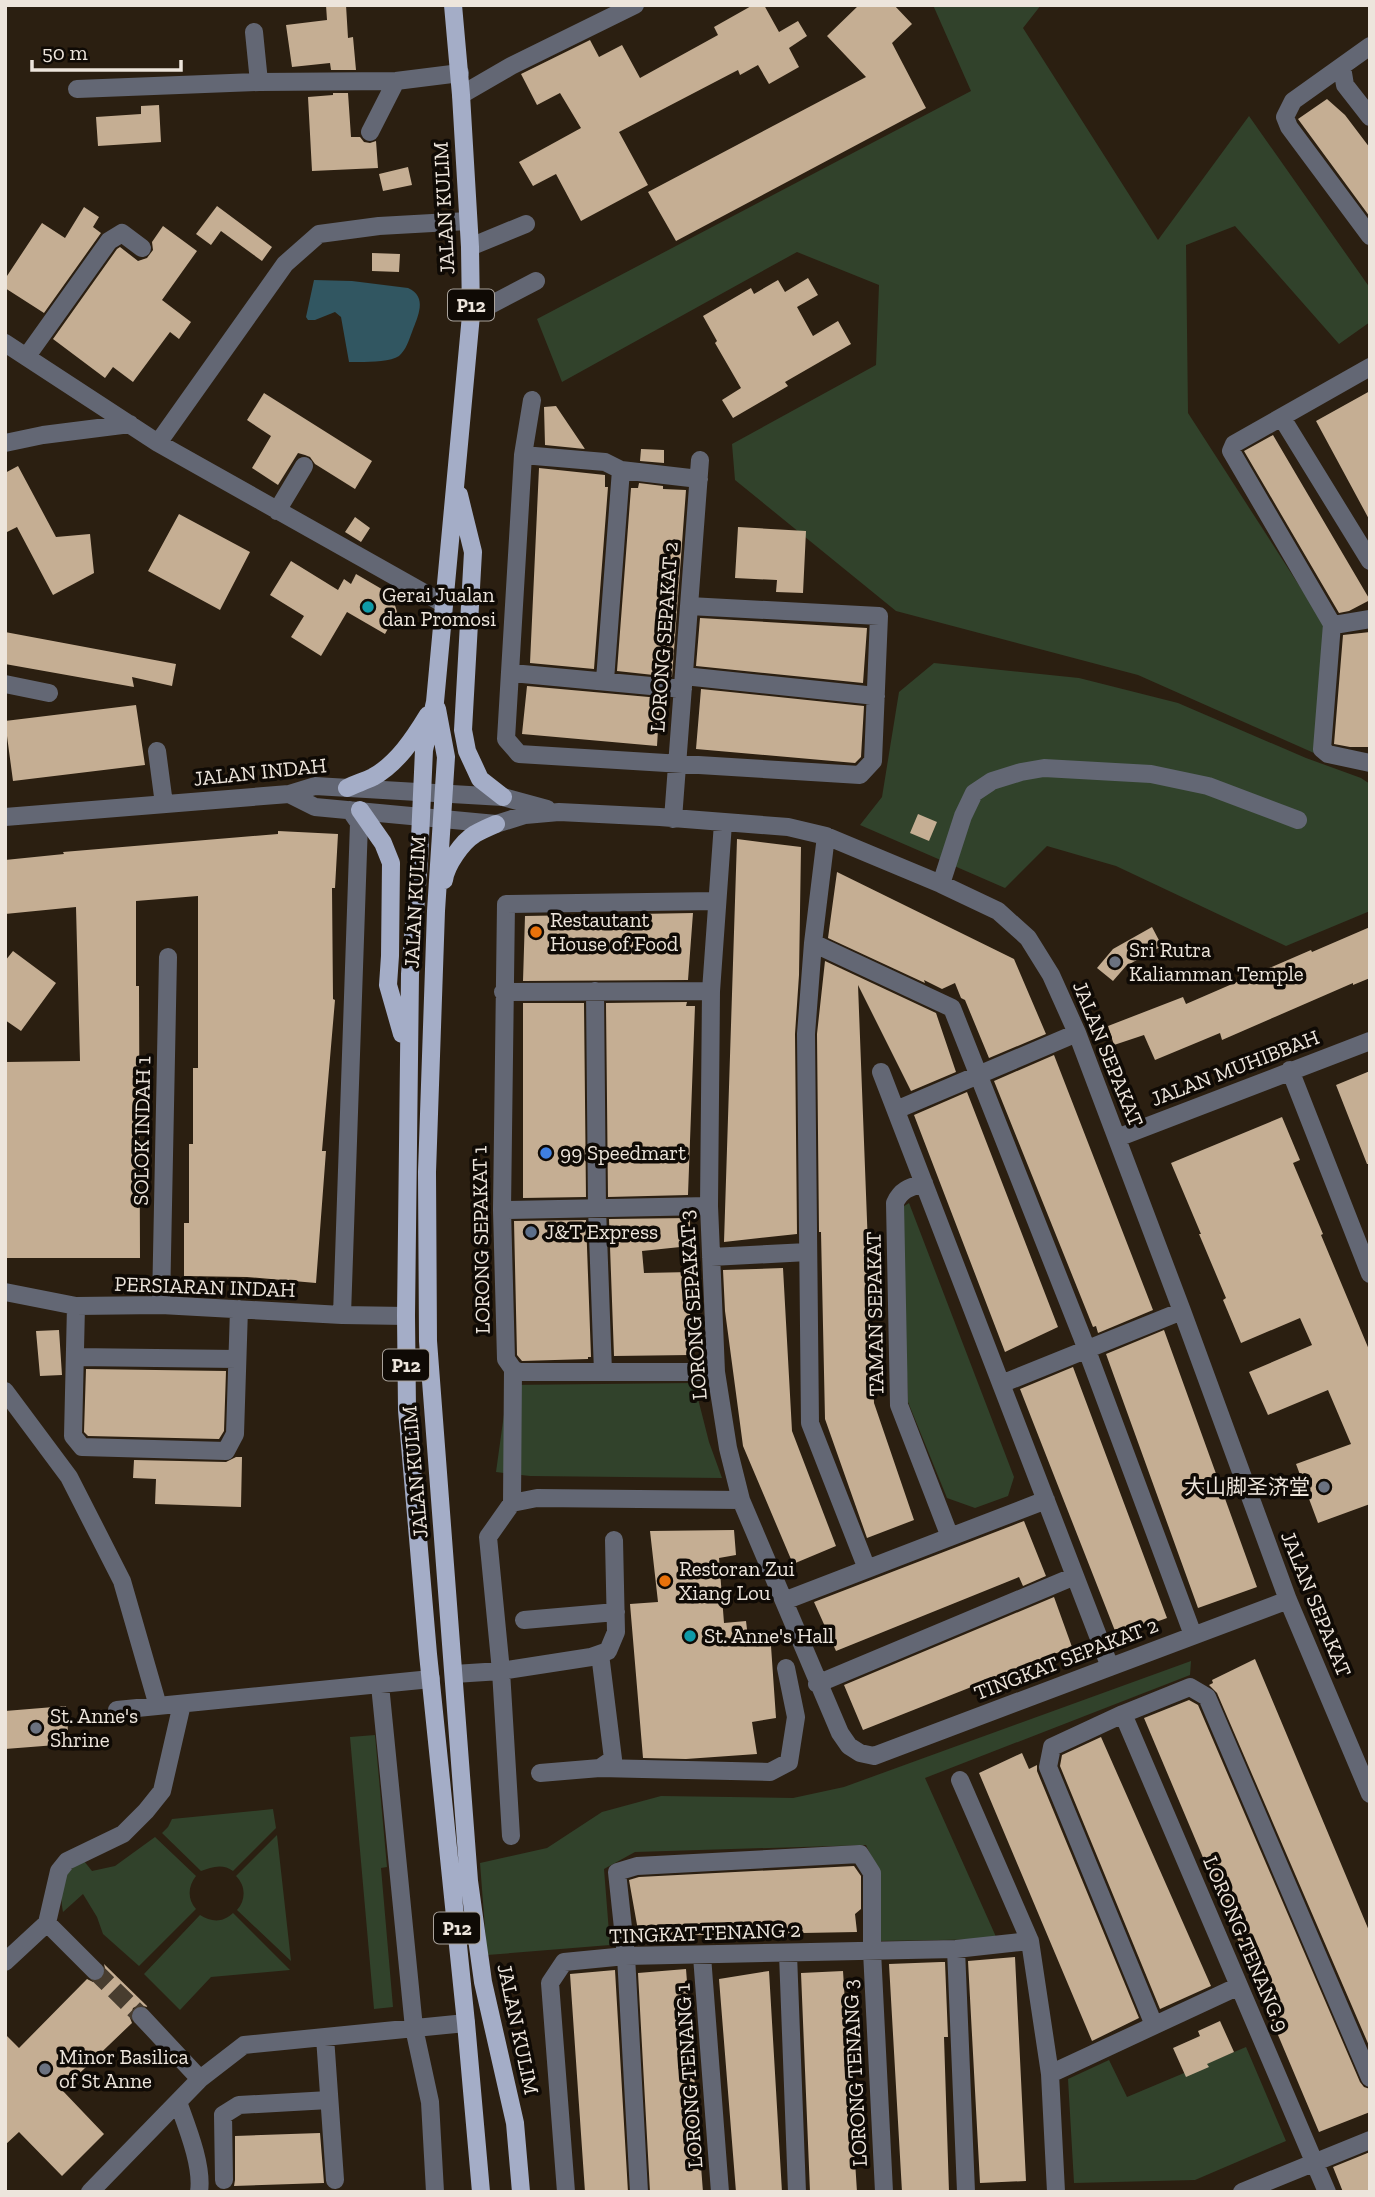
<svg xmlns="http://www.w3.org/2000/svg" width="1375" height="2197" font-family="'Zilla Slab','Noto Sans SC',serif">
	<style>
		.green { fill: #31422b }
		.water { fill: #315661 }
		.building { fill: #c5ae93 }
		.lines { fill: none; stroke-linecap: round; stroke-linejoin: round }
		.minor-tunnel { stroke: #483d2f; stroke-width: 18; stroke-dasharray: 18 9; stroke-linecap: butt }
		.minor { stroke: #636774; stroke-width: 18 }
		.major { stroke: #a4adc7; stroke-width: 18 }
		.culture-dot { fill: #0f9aa8; stroke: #0f0a05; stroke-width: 2.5 }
		.food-dot { fill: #e8710a; stroke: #0f0a05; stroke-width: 2.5 }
		.worship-dot { fill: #6b7280; stroke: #0f0a05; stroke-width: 2.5 }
		.shop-dot { fill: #3f7fe0; stroke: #0f0a05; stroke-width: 2.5 }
		.service-dot { fill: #5c6f8a; stroke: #0f0a05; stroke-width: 2.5 }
		.labels { text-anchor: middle; stroke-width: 7; stroke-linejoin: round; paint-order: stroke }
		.shield { fill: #0f0a05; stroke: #aaa39c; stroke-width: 2 }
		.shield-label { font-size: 19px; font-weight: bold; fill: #ede5dc }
		.street-label { font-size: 21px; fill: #ede5dc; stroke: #0f0a05 }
		.poi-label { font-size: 21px; fill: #ede5dc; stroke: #0f0a05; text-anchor: start }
	</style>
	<rect width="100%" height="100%" fill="#2b1f11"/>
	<path class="green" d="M933 5H1041L1023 28 1158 240 1249 116 1370 288V322L1339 344 1235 226 1186 245 1188 413 1324 624 1314 753 1138 675 896 611 735 480 732 444 876 365 879 285 797 252 562 382 537 319 971 91Z
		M934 663 1079 678 1178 703 1306 758 1361 778 1370 784V911L1286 946 1116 866 1047 846 1005 888 860 825 882 797 899 692Z
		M909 1203 1014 1477 1008 1496 975 1508 947 1498 908 1402 901 1208Z
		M694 1383 709 1442 722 1478 530 1476 496 1472 508 1385Z
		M1191 1661 1190 1675 925 1778 997 1939 880 1941 879 1873 866 1845 635 1852 604 1869 610 1945 487 1955 480 1863 547 1848 602 1812 661 1796 793 1798 844 1787Z
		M375 1735 387 1867 381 1868 393 2007 374 2009 350 1737Z
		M273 1809 276 1828 233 1871C223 1863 211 1867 201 1871L162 1833 168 1827 172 1819Z
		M277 1835 291 1961 237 1910C246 1900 246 1886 236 1876Z
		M155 1837 196 1876C188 1886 187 1899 196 1909L139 1966 103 1934 97 1917 83 1894 63 1912C59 1890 61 1871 84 1861L92 1871 115 1866Z
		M233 1913 290 1970 211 1977 180 2010 144 1974 200 1915C211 1922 223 1923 233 1913Z
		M1246 2047 1286 2141 1195 2180 1074 2183 1068 2079 1109 2060 1127 2097Z"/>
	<path class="water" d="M314 280 352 281 408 288C428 297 418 316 412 332 409 340 406 350 399 356 389 363 361 362 349 362L341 317 335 312 315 320H308L306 317Z"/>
	<path class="building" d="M326 5H346L348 38 353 37 356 70H331L330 63 292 67 286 25 327 20Z
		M753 5H764L779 32 798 21 807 36 789 48 799 67 769 84 758 65 740 75 738 70 619 132 648 185 581 221 556 174 533 186 519 162 581 128 560 93 537 105 521 74 590 40 599 57 622 45 640 78 718 35 714 27Z
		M859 5H894L912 24 892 43 926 108 676 241 648 192 866 77 827 36Z
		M333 93H348L351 137H360L364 142 370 143 376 141 378 168 312 171 308 97 333 95Z
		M1327 99 1345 115 1370 148V217L1298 119Z
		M159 105 161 142 98 146 96 117 141 114V106Z
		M408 167 412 185 383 191 379 174Z
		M217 206 272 247 262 261 221 231 211 245 196 234Z
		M84 207 99 217 93 227 101 233 44 313 5 288V279L42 223 65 238Z
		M163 226 197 251 162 300 191 322 179 339 170 332 133 382 113 367 105 378 53 339 117 249 120 247 138 261 147 258 153 250 152 242Z
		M372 253 400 254 399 272 372 271Z
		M808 278 818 295 797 307 813 336 838 321 851 344 785 382 788 386 733 418 722 400 741 388 715 343 717 341 703 316 751 288 754 294 778 280 785 292Z
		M1370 391V521L1316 421Z
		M264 393 372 461 355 489 315 464 310 457 305 455 298 453 278 485 252 468 271 436 247 420Z
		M556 406 585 449 545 445 544 407Z
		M1273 435 1370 600 1349 611 1339 613 1244 451Z
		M641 449 664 450V463L640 461Z
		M18 466 56 537 90 534 94 573 53 595 17 527 5 533V473Z
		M539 468 605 475V487H608L594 669 530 663Z
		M639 483 663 486V489L686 490 672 677 617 671 631 488H638Z
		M179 514 250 552 220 610 148 571Z
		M355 517 370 528 361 542 345 532Z
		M738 527 806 531 803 593 776 592 777 580 735 578Z
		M291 561 338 590 344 579 351 584 356 574 392 595 397 612 385 634 347 612 321 656 291 637 304 616 270 595Z
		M700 618 867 628 863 683 696 666Z
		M5 632 176 664 172 686 132 677 134 687 5 664Z
		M1370 632V747H1350L1334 744 1343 635Z
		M527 686 660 698 657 746 522 734Z
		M701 689 864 706 861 757 855 763 696 749Z
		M136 705 145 765 13 781 5 721Z
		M918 814 937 822 929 841 910 833Z
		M278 831 338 834 335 888H332L333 999 335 1000 322 1151H326L316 1283 247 1277 184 1276V1223H189V1144H193V1068H198V896L136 901V986H139L140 1258H5V1062L80 1061 76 907 5 914V860L64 854 63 852 278 834Z
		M737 839 801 847 799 975 795 1034 797 1234 724 1242Z
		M837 872 1014 959 1046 1034 989 1058 965 1000 961 998 955 983 942 989 924 980 925 983 828 938Z
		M693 913 688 980 523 981 525 916Z
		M1152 927 1162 946 1126 966 1113 981 1097 968 1113 949Z
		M1370 927V978L1353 985V983L1222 1040 1220 1033 1155 1060 1144 1035 1114 1045 1108 1026 1183 997 1186 1004 1311 950 1312 952Z
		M13 951 56 983 21 1031 5 1020V961Z
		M825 961 936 1013 956 1072 911 1091 858 985 874 1403 914 1520 867 1538 825 1419 821 1232H819L817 1034Z
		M687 1002 686 1006H695L688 1195 608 1197 606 1003Z
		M523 1003H584L586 1197 523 1198Z
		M1054 1055 1153 1310 1098 1333 1096 1326 1093 1327 994 1081Z
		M1370 1071V1164H1367L1336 1085Z
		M967 1092 1058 1327 1005 1352 914 1115Z
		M1282 1117 1300 1160 1293 1163 1323 1234 1321 1235 1370 1352V1504L1318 1523 1296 1464 1351 1444 1328 1390 1268 1415 1249 1372 1312 1345 1300 1318 1241 1343 1223 1300 1226 1298 1199 1234H1201L1171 1163Z
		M690 1218V1246L642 1251 644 1273 690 1272V1355L614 1356 609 1219Z
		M586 1220 591 1357H588V1359L522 1361 517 1355 514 1221Z
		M783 1268 792 1431 836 1546 793 1564 743 1446 725 1311 723 1270Z
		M59 1330 62 1375 40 1376 36 1331Z
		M1164 1330 1257 1587 1198 1608 1106 1354Z
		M1073 1367 1167 1618 1117 1636 1020 1389Z
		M86 1369 226 1371 224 1431 219 1439 88 1436 84 1432Z
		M236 1457H242L241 1507 155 1504 156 1479 133 1478 134 1460 226 1462Z
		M1024 1521 1046 1576 1023 1586 1019 1577 836 1651 814 1602Z
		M734 1530 736 1555 719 1558 724 1623 746 1621 749 1646H771L776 1718 752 1722 757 1754 686 1759 643 1758 630 1604 658 1602 650 1531Z
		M1054 1597 1072 1647 863 1730 844 1685Z
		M1255 1659 1370 1933V2048L1217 1693 1209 1685 1213 1683 1212 1680Z
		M1189 1700 1198 1705 1360 2082 1364 2087 1370 2089V2112L1319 2132 1144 1718Z
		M66 1706 69 1744 5 1749V1711Z
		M1101 1737 1211 1986 1160 2009 1060 1766 1062 1755Z
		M1022 1753 1029 1769 1037 1765V1771L1139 2018 1092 2041 979 1773Z
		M854 1866 861 1876V1909L855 1914 857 1932 639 1936 629 1880 639 1877Z
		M1015 1957 1026 2181 980 2183 968 1961Z
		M941 1962H945L948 2037H944L949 2192H902L889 1964Z
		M104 1964 148 2007 139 2005 133 2008 130 2018 132 2023 62 2090 104 2134 62 2176 19 2132 5 2145V2034L19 2048 87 1979 93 1982 102 1979 106 1973Z
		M686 1969 703 2192H650L638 1973Z
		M615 1970 628 2192H585L570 1974Z
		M769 1971 782 2192H736L719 1979Z
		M843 1971 857 2192H810L801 1973Z
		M1220 2021 1234 2052 1207 2064 1209 2067 1186 2077 1173 2048 1200 2036 1198 2031Z
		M320 2133 324 2183 234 2186 235 2180V2136Z
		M1370 2152V2192H1343L1333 2167Z"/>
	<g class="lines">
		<path class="minor-tunnel" d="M95 1971 141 2016"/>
		<path class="minor" d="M254 32 259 82
			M1370 46 1293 101 1285 117 1289 127 1370 236
			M1342 67 1345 85 1370 117
			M77 89 259 82 396 81 460 73
			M461 95 511 66 635 5
			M370 132 396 81
			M470 247 526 224
			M471 315 536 281
			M5 343 158 443 444 604
			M27 356 109 241 122 233 142 248
			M1370 367 1234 444 1231 451 1332 624H1340L1370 619
			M532 400 523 455 506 739 519 754 860 775 873 761 879 616 689 606
			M1282 418 1370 561
			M5 443 43 435 130 424
			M158 443 285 264 319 234 379 226 468 221
			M523 455 605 462 621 470 605 680
			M621 470 699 479
			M277 511 304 466
			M1332 624 1322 749 1328 754 1370 763
			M512 673 683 689
			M684 676 876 696
			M5 684 49 693
			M157 751 164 804
			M289 794 315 807 496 824 525 815 559 812 660 817 788 827 826 836 941 884 998 911 1028 938 1051 975 1077 1033 1182 1311 1288 1600 1370 1794
			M5 817 289 794 315 786 503 797 547 809
			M673 819 700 460
			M723 823 711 991 709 1206 716 1372 728 1448 741 1500 840 1733 849 1746 860 1753 874 1756 1288 1600
			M826 836 813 943 806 1034 810 1423 867 1569
			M941 884 963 816 974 793 992 781 1021 772 1044 768 1151 774 1208 786 1298 820
			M716 901 506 904 502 1210 506 1359 513 1369 519 1372H716
			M813 943 952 1008 1082 1337 1193 1635
			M595 991 597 1208 603 1372
			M503 992 711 991
			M1290 1070 1370 1274
			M881 1072 1110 1667
			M896 1110 1077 1033
			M1117 1138 1370 1041
			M924 1183C911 1187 901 1189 895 1203L899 1405 950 1537
			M502 1210 709 1206
			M711 1257 808 1252
			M5 1292 76 1306 161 1305 342 1315 406 1316
			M161 1305 168 957
			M76 1306 73 1436 82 1447 226 1451 235 1434 239 1309
			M342 1315 359 823 350 810
			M75 1357 237 1359
			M1001 1384 1182 1311
			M5 1391 69 1477 122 1581 158 1706
			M512 1503 513 1369
			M784 1601 1046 1500
			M524 1620 616 1612
			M454 1674 501 1671 591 1657 608 1651 616 1632 614 1540
			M817 1684 1075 1576
			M380 1685 414 2028 430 2102 435 2192
			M117 1710 431 1679
			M1123 1714 1327 2192
			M600 1768 770 1772 789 1762 796 1717 786 1668
			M540 1773 600 1768 613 1759 600 1654
			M960 1780 1030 1941 1050 2074 1056 2192
			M511 1836 501 1671 488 1537 512 1503 537 1498 741 1500
			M47 1923 95 1971
			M956 1949 966 2192
			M788 1954 797 2192
			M702 1956 720 2192
			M5 1962 47 1923 59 1871 67 1861 123 1834 146 1811 162 1791 182 1704
			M141 2016 200 2079
			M1154 2025 1048 1767 1052 1747 1123 1714 1190 1687 1207 1697 1370 2078
			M325 2037 335 2180
			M1050 2074 1239 1986
			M178 2102C187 2127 203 2166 199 2192
			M224 2180 223 2115 239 2105 329 2100
			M90 2192 200 2079 244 2045 466 2023
			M566 2192 550 1983 564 1962 626 1956 956 1949 1030 1941
			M639 2192 626 1956 617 1872 637 1866 860 1854 872 1873V1951L884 2192
			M1242 2192 1370 2140"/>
		<path class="major" d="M453 5 461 95 470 247 471 315 435 702 424 750 419 861 410 974 406 1316 407 1410 428 1654 466 2023 481 2192
			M459 495 473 552 463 730 467 751 480 779 503 797
			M437 709 446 757 436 911 427 1172 428 1341 469 1881 483 1982 515 2123 521 2192
			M347 788C355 784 365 781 373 777 397 764 414 738 428 715
			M360 810 383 843 391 863 390 956 388 985 402 1034
			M444 880C446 865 462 842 475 834 482 830 489 827 496 824"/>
	</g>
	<g class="culture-dot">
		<circle cx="368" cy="607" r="7"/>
		<circle cx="690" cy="1636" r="7"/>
	</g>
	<g class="food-dot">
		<circle cx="536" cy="932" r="7"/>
		<circle cx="665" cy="1581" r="7"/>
	</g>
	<g class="worship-dot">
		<circle cx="1115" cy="962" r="7"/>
		<circle cx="1324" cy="1487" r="7"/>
		<circle cx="36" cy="1728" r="7"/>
		<circle cx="45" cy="2069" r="7"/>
	</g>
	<circle class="shop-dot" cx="546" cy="1153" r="7"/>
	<circle class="service-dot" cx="531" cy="1232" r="7"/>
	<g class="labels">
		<g class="shield">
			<rect x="448" y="289.5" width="46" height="31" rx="5"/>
			<rect x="383" y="1349.5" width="46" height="31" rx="5"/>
			<rect x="434" y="1912.5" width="46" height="31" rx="5"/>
		</g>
		<g class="shield-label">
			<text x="471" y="312">P12</text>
			<text x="406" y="1372">P12</text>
			<text x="457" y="1935">P12</text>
		</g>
		<g class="street-label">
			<text transform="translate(444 208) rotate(-93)" y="7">JALAN KULIM</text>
			<text transform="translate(664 637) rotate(-86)" y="7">LORONG SEPAKAT 2</text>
			<text transform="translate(260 772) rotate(-6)" y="7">JALAN INDAH</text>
			<text transform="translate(415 902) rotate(-87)" y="7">JALAN KULIM</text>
			<text transform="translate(1108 1054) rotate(68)" y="7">JALAN SEPAKAT</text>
			<text transform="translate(1235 1068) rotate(-21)" y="7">JALAN MUHIBBAH</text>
			<text transform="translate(142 1131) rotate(-89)" y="7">SOLOK INDAH 1</text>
			<text transform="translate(481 1240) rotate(-91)" y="7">LORONG SEPAKAT 1</text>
			<text transform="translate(205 1287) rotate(2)" y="7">PERSIARAN INDAH</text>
			<text transform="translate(693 1305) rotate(-94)" y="7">LORONG SEPAKAT 3</text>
			<text transform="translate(875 1314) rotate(-91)" y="7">TAMAN SEPAKAT</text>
			<text transform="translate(415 1472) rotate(-95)" y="7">JALAN KULIM</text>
			<text transform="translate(1316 1604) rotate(68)" y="7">JALAN SEPAKAT</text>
			<text transform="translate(1066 1659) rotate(-21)" y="7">TINGKAT SEPAKAT 2</text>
			<text transform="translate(705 1933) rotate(-2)" y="7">TINGKAT TENANG 2</text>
			<text transform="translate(1246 1944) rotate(67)" y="7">LORONG TENANG 9</text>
			<text transform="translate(518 2029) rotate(78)" y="7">JALAN KULIM</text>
			<text transform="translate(855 2073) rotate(-93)" y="7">LORONG TENANG 3</text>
			<text transform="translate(689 2076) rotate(-94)" y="7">LORONG TENANG 1</text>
		</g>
		<g class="poi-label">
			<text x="382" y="602">Gerai Jualan<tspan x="382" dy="24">dan Promosi</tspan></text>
			<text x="550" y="927">Restautant<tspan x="550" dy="24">House of Food</tspan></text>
			<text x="1129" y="957">Sri Rutra<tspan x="1129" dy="24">Kaliamman Temple</tspan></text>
			<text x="560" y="1160">99 Speedmart</text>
			<text x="545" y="1239">J&amp;T Express</text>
			<text x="1310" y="1494" text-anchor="end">大山脚圣济堂</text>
			<text x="679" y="1576">Restoran Zui<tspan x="679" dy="24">Xiang Lou</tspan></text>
			<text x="704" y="1643">St. Anne's Hall</text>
			<text x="50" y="1723">St. Anne's<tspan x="50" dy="24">Shrine</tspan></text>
			<text x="59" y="2064">Minor Basilica<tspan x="59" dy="24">of St Anne</tspan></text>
		</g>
	</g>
	<rect width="1375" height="2197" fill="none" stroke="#ede5dc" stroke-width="14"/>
	<path d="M32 60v10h149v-10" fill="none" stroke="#ede5dc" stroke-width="3.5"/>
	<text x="42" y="60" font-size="21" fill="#ede5dc" stroke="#0f0a05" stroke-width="5" paint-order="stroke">50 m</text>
</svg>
